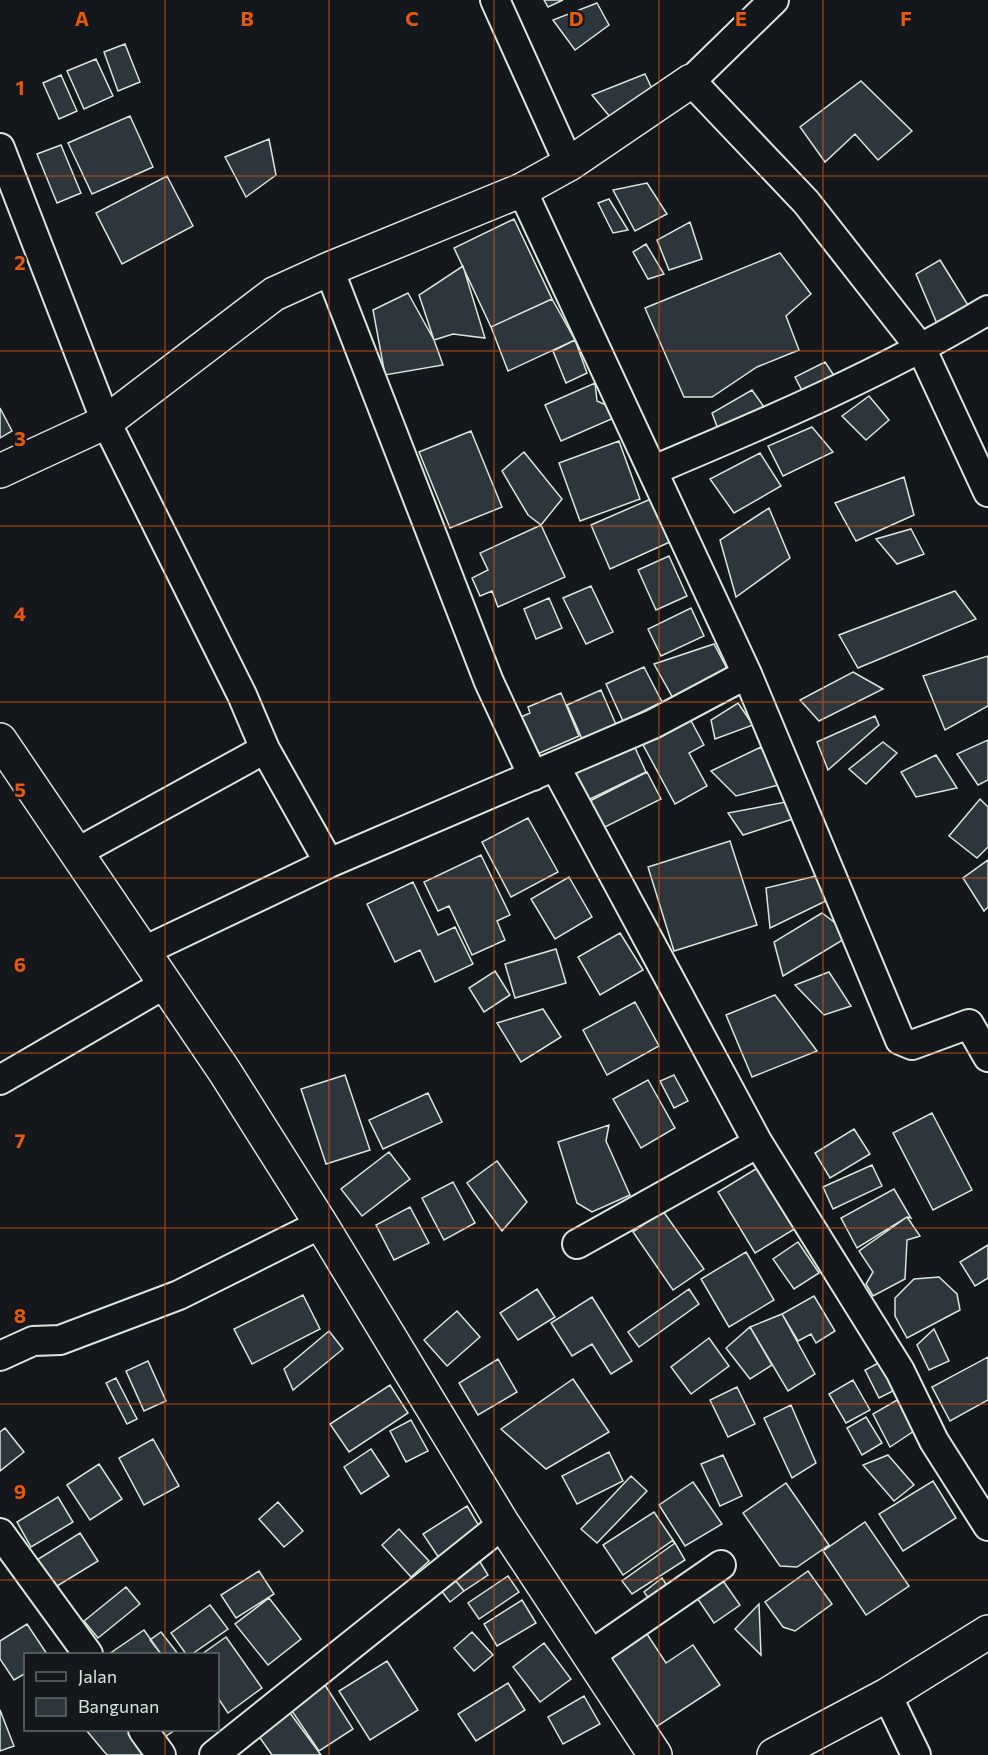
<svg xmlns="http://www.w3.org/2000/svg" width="988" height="1755" font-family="Commissioner,sans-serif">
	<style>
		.building { fill: #2c363c; stroke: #d8e6dc; stroke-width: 1.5 }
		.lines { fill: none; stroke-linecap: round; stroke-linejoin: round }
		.minor-casing { stroke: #d8e6dc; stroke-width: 32 }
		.tertiary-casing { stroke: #d8e6dc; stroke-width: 36 }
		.minor { stroke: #14181c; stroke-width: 28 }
		.tertiary { stroke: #14181c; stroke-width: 33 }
		.grid { fill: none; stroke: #e8590c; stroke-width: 1.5; stroke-opacity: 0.55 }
		.grid-label { font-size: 20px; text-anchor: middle; font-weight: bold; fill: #e8590c; stroke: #14181c; stroke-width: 4.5; stroke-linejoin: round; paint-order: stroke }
	</style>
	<rect width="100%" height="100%" fill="#14181c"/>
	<path class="building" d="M544 0H563L548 7Z
		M597 3 609 25 575 50 553 20Z
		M125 44 140 82 118 91 104 52Z
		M96 59 113 96 84 109 67 71Z
		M645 74 654 93 615 123 592 95Z
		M61 75 77 111 59 119 43 83Z
		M861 81 912 131 878 160 855 134 825 162 800 127Z
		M130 116 153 167 92 194 68 143Z
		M269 139 276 175 246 197 225 157Z
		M61 145 81 193 57 203 37 154Z
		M167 176 193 226 122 264 96 213Z
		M647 183 667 214 635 231 613 190Z
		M609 199 628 230 613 233 598 203Z
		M514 219 552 299 491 327 454 248Z
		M690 222 702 259 669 270 657 240Z
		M646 244 664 274 648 279 633 252Z
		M780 253 811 294 786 316 799 350 757 367 712 397H684L645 308Z
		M940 260 971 310 938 326 916 274Z
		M463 266 485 338 453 334 434 340 419 295Z
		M408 293 434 340 443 365 385 375 373 310Z
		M552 299 575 340 508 371 491 327Z
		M575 340 587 373 566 383 553 351Z
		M825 362 839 383 807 400 795 377Z
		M595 383 597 401 606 405 616 417 561 441 545 405Z
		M752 390 769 414 718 429 712 413Z
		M869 396 889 420 866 440 842 416Z
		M0 408 12 431 0 438Z
		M812 427 833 452 783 476 768 446Z
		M471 431 502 507 450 528 419 452Z
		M619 441 640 499 580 521 559 463Z
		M524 452 562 499 541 525 528 515 502 471Z
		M760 453 781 486 734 513 710 479Z
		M904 477 914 515 856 541 835 503Z
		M653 498 672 541 610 569 591 525Z
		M769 508 790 558 736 597 720 540Z
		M541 525 565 577 498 607 492 591 480 596 472 578 488 570 480 553Z
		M911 529 924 554 897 564 876 539Z
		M669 556 687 596 656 610 638 570Z
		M591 586 613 632 586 644 563 598Z
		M955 591 976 619 858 668 839 635Z
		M549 598 562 628 536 639 524 609Z
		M691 608 704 636 661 656 648 629Z
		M714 644 732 678 673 698 654 664Z
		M988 656V706L945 730 923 676Z
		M644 667 662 702 623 721 606 684Z
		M853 672 883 689 819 721 800 700Z
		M601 690 621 736 587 750 567 705Z
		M561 693 579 736 535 755 519 718 530 713 528 707Z
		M738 703 753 725 715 739 711 720Z
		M875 716 879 725 828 770 817 742Z
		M689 717 704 745 689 753 707 786 675 804 642 743Z
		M988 740V780L978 785 957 754Z
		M632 741 646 772 586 801 571 770Z
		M883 742 897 753 866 784 849 769Z
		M761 747 782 784 736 796 711 771Z
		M936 755 957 788 916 797 901 772Z
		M647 772 661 799 599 830 586 803Z
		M980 799 988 807V847L977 858 949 836Z
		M791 801 796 818 743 835 728 813Z
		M528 818 558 872 511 897 482 842Z
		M730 841 757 925 674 951 648 867Z
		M481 855 510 915 497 921 505 940 472 955 449 906 438 911 424 882Z
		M988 860V907L984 911 963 878Z
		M816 876 834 897 770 928 766 888Z
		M569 877 592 917 555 939 531 899Z
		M413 882 438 935 455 927 473 964 435 982 420 950 395 962 367 904Z
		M822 913 851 935 783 976 774 942Z
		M620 933 643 970 600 995 578 957Z
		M556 949 566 983 515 998 505 964Z
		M495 971 510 995 484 1012 469 988Z
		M829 972 851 1006 824 1015 795 985Z
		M775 995 817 1051 752 1077 726 1015Z
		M635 1002 659 1046 607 1075 583 1030Z
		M543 1009 561 1037 521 1062 497 1023Z
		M345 1075 370 1150 326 1164 301 1089Z
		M674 1075 688 1101 674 1108 660 1081Z
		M648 1080 675 1128 641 1148 613 1099Z
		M428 1093 442 1122 383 1149 369 1120Z
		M932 1113 972 1190 933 1210 893 1133Z
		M609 1125 606 1141 630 1195 592 1212 577 1203 558 1142Z
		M854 1129 870 1154 830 1178 815 1153Z
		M389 1152 410 1179 362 1216 341 1189Z
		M497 1161 527 1202 502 1231 467 1183Z
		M764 1164 801 1225 755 1253 718 1192Z
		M872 1165 882 1186 833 1209 823 1187Z
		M453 1182 475 1223 444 1240 422 1198Z
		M894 1189 911 1218 907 1217 857 1248 841 1218Z
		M410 1207 429 1243 394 1260 376 1225Z
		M663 1211 704 1269 673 1290 633 1232Z
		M907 1217 920 1236 907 1240 905 1279 873 1296 866 1284 873 1272 859 1251Z
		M798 1242 819 1273 794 1289 773 1259Z
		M988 1245V1278L975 1286 960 1262Z
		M746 1252 774 1300 729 1327 701 1279Z
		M939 1277 957 1294 960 1310 907 1338 895 1316V1298L914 1279Z
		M537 1289 555 1317 518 1340 500 1313Z
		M689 1289 699 1304 639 1347 628 1332Z
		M303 1295 320 1329 252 1364 234 1329Z
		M814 1296 835 1331 816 1343 811 1334 798 1341 782 1314Z
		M592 1297 632 1361 611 1374 592 1344 572 1356 551 1323Z
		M457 1311 480 1337 447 1366 424 1340Z
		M782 1314 815 1374 788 1391 750 1327Z
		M750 1327 772 1365 750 1379 726 1348Z
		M934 1329 949 1361 929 1370 917 1345Z
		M329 1331 343 1349 293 1390 284 1369Z
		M709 1338 729 1366 691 1394 671 1367Z
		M988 1357V1400L950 1421 932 1387Z
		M498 1359 517 1392 478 1415 459 1383Z
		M884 1360 899 1388 879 1398 865 1370Z
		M148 1361 166 1401 144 1411 126 1371Z
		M116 1378 137 1419 127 1424 106 1383Z
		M573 1379 609 1432 546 1469 501 1429Z
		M853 1380 870 1410 846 1423 829 1394Z
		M390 1385 408 1413 349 1452 330 1424Z
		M737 1387 755 1424 728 1437 710 1400Z
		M904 1396 923 1425 890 1447 873 1414Z
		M791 1405 816 1463 792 1478 764 1418Z
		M866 1417 882 1443 862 1455 847 1428Z
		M411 1420 428 1451 406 1462 390 1431Z
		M5 1428 24 1452 0 1471V1432Z
		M153 1439 179 1486 144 1505 119 1458Z
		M371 1449 389 1476 361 1494 344 1467Z
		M609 1452 623 1481 577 1504 562 1476Z
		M723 1455 742 1496 720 1506 701 1464Z
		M888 1455 914 1485 894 1501 863 1465Z
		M99 1464 122 1499 90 1520 67 1485Z
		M631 1476 647 1491 597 1543 581 1529Z
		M933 1481 956 1518 903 1551 879 1514Z
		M693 1482 722 1524 685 1546 659 1505Z
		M786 1483 829 1545 797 1567 780 1566 743 1513Z
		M58 1497 73 1522 31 1547 17 1522Z
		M278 1502 303 1531 284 1547 259 1519Z
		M467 1506 482 1531 439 1558 423 1534Z
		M654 1512 675 1543 672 1541 623 1575 603 1545Z
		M865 1522 909 1586 866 1615 823 1551Z
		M399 1529 429 1561 411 1577 382 1545Z
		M80 1533 98 1561 49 1591 32 1563Z
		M675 1543 685 1560 632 1594 622 1581Z
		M477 1557 488 1575 464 1591 450 1574Z
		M259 1571 274 1594 236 1618 221 1595Z
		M808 1571 832 1604 795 1631 783 1627 765 1602Z
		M450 1574 464 1591 450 1602 437 1585Z
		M508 1576 519 1592 479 1619 468 1603Z
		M662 1578 670 1590 652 1603 644 1592Z
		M721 1578 740 1605 714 1623 695 1595Z
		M126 1587 140 1604 98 1638 84 1621Z
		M269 1598 301 1639 268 1665 235 1624Z
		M522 1600 536 1623 497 1646 484 1624Z
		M759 1604 761 1655 735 1629Z
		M210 1605 228 1629 192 1654H186L171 1633Z
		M27 1624 47 1654H26V1673L14 1680 0 1659V1641Z
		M144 1630 161 1654H109Z
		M645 1631 666 1663 693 1645 720 1685 656 1727 609 1655Z
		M161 1632 178 1654H161L150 1640Z
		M472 1632 493 1655 474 1671 454 1648Z
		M226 1637 262 1688 228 1713 218 1698V1654H202Z
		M544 1643 571 1679 540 1702 513 1667Z
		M387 1661 418 1710 370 1740 339 1691Z
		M508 1683 525 1710 476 1741 458 1714Z
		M325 1685 353 1729 319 1751 290 1708Z
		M584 1696 600 1724 563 1744 548 1717Z
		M0 1710 14 1746 0 1751Z
		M290 1713 321 1755H272L258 1735Z
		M86 1730H131L151 1755H107Z
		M157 1730H175L163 1738Z"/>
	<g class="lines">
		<defs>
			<path id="minor" d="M495 0 569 164
				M774 0 691 81 806 202 922 350 988 492
				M0 148 106 422 242 695 265 749 329 863
				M522 190 747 674 900 1040 912 1045 969 1024 988 1057
				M329 269 489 682 533 776
				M654 470C768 422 881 374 988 310
				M555 766 758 1143 900 1371 934 1441 988 1526
				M76 853 265 749
				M144 951 329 863 653 724 747 674
				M0 1080 165 984
				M577 1244 758 1143
				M0 1356 33 1341 60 1340 179 1295 321 1224
				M0 1533 88 1654
				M589 1656 721 1565
				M887 1695 916 1755
				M143 1730 161 1755
				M214 1755 503 1524"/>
			<path id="tertiary" d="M0 471 106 422 274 294 329 269 522 190 569 164 691 81
				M0 740 225 1072 321 1224 503 1524 655 1755
				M774 1755 887 1695 988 1632"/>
		</defs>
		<use href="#minor" class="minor-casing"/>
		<use href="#tertiary" class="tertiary-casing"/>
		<use href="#minor" class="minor"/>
		<use href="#tertiary" class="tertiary"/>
	</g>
	<path class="grid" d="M165 0V1654M329 0V1755M494 0V1755M659 0V1755M823 0V1755M0 176H988M0 351H988M0 526H988M0 702H988M0 878H988M0 1053H988M0 1228H988M0 1404H988M0 1580H988M165 1730V1755"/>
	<g class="grid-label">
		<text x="82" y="26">A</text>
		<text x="247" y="26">B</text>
		<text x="412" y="26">C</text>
		<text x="576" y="26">D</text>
		<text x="741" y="26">E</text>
		<text x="906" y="26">F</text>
		<text x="20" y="95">1</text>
		<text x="20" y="270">2</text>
		<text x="20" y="446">3</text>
		<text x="20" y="621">4</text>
		<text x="20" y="797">5</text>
		<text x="20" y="972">6</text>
		<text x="20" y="1148">7</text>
		<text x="20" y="1323">8</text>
		<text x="20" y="1499">9</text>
	</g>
	<rect x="24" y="1653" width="195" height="78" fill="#14181c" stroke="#626a69" stroke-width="1.5"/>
	<rect x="36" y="1672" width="30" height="9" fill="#14181c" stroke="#626a69" stroke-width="1.5"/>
	<text x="78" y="1683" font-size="18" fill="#d8e6dc">Jalan</text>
	<rect x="36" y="1698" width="30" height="18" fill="#2c363c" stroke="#626a69" stroke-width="1.5"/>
	<text x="78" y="1713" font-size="18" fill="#d8e6dc">Bangunan</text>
</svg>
